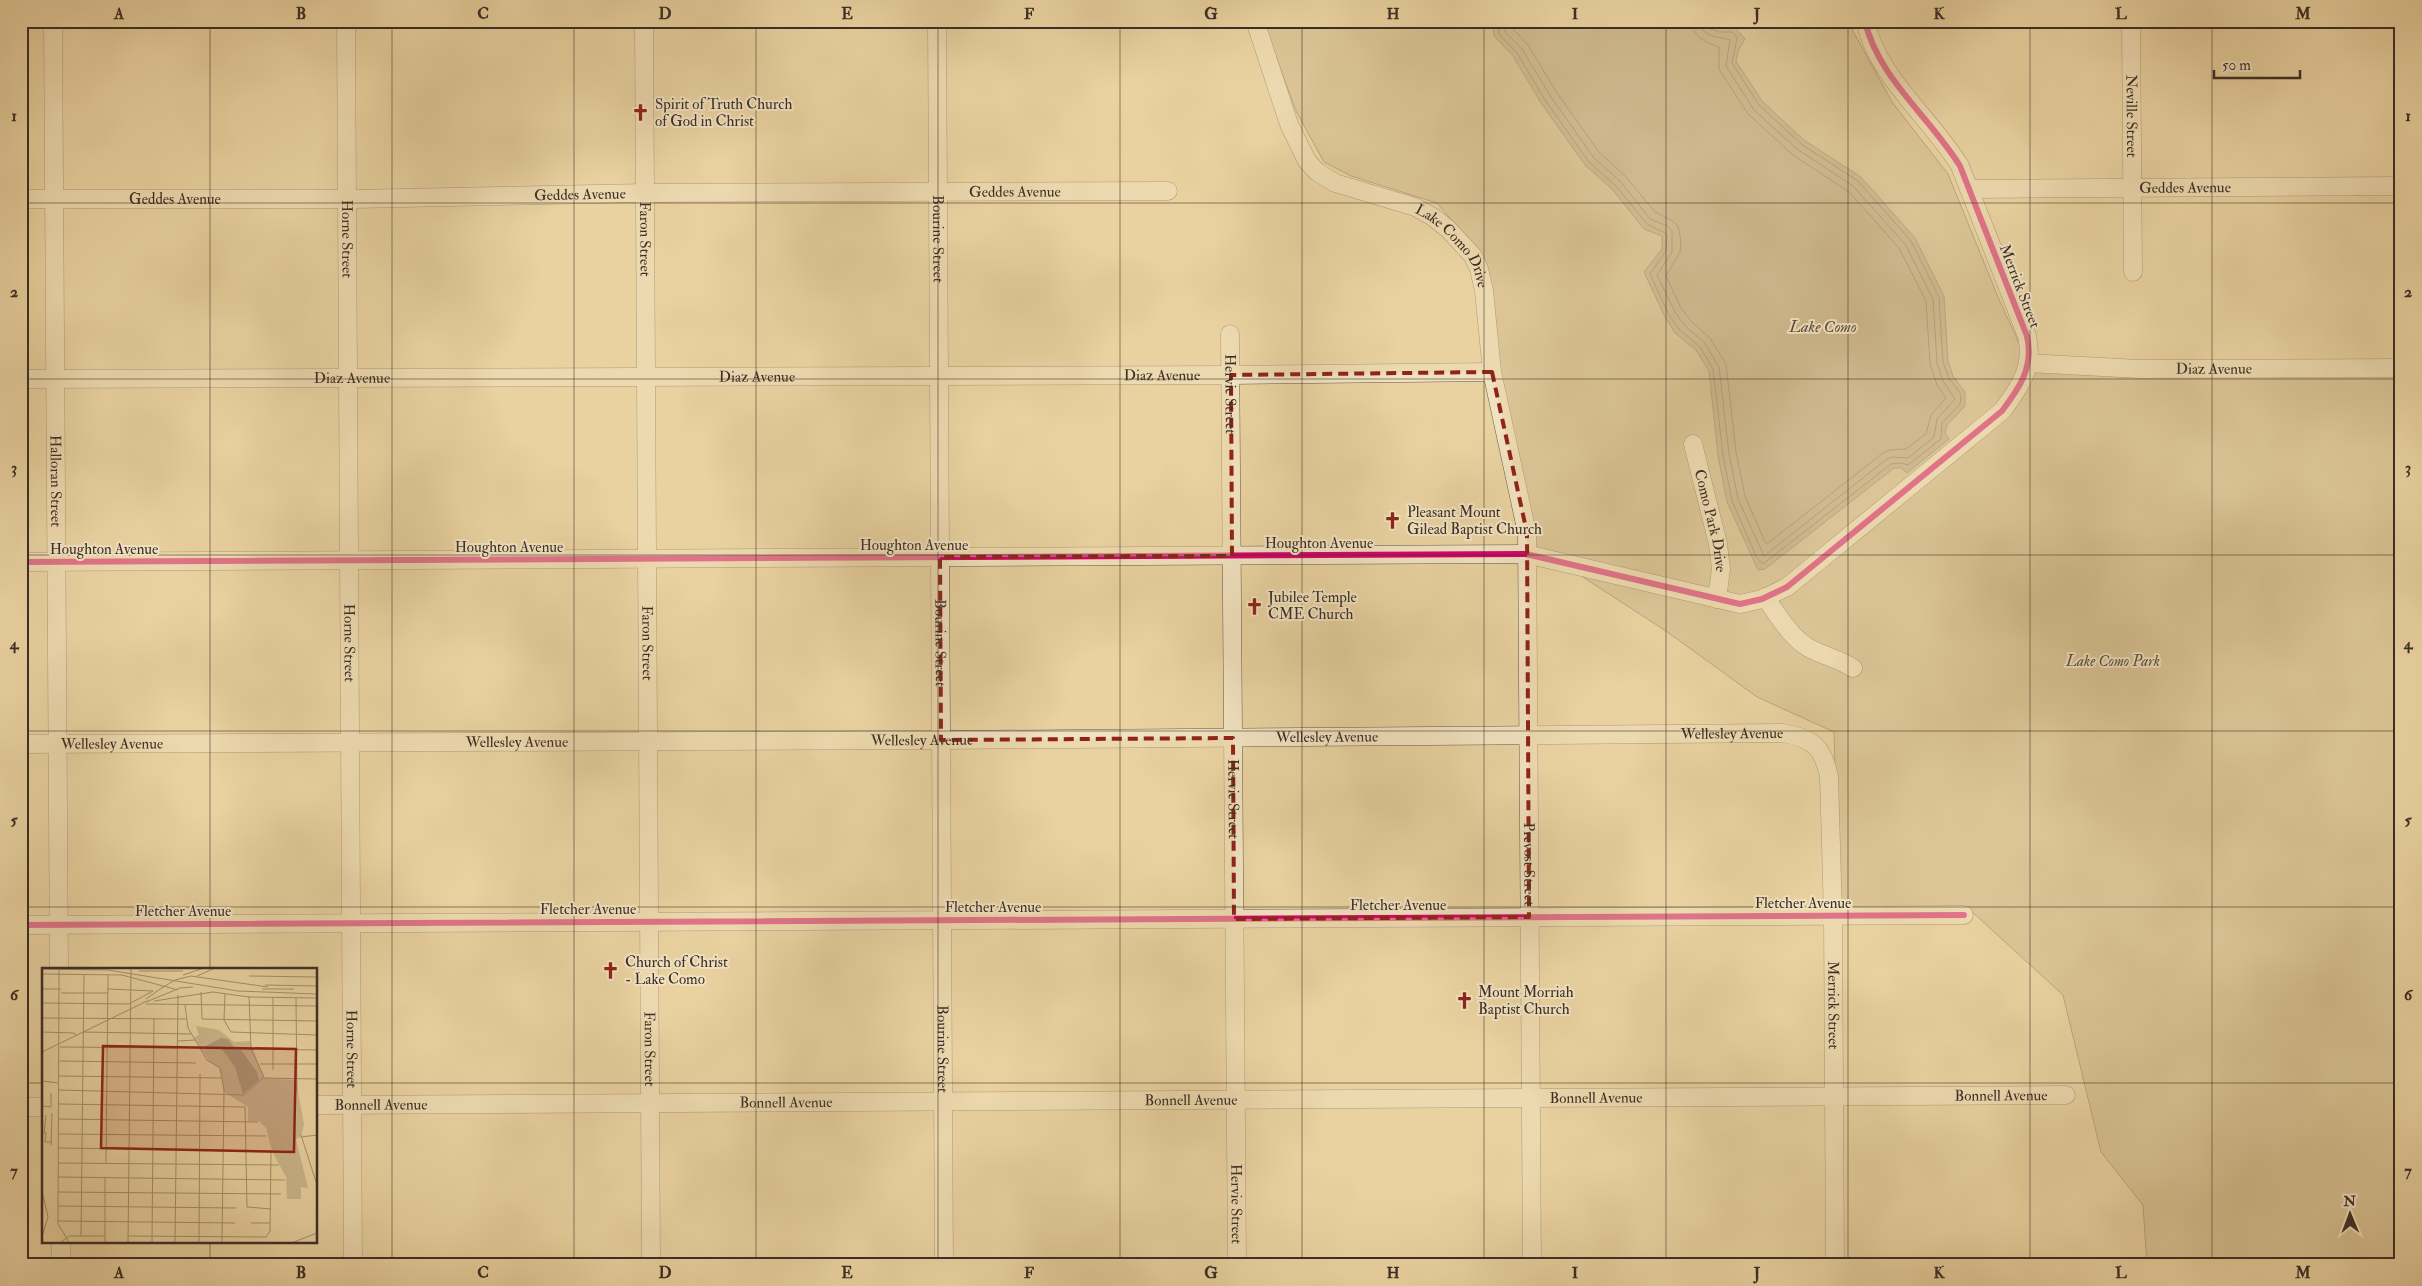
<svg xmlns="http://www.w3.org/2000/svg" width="2422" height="1286" font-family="'IM FELL Double Pica',serif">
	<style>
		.green { fill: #cbb68b; stroke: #837259 }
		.water { fill: #ae9a77; stroke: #806f57 }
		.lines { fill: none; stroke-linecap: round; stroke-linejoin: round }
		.shore { stroke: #74644f; stroke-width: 1 }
		.minor-casing { stroke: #665745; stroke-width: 19 }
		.minor { stroke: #f1e2c1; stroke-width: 18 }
		.cycleway-casing { stroke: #f1e2c1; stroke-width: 9 }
		.cycleway { stroke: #d6006c; stroke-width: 6 }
		.marked { fill: none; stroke: #8f2418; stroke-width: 4; stroke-dasharray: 10 6; stroke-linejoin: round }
		.grid { fill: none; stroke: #3b2e27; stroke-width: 1; stroke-opacity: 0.55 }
		.labels { text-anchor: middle; stroke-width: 4; stroke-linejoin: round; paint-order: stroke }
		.poi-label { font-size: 15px; fill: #3b2e27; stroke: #f1e2c1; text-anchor: start }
		.street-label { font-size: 15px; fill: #3b2e27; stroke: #f1e2c1 }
		.park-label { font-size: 15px; font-style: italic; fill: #58493b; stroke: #f1e2c1 }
		.water-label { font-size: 16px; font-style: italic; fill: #58493b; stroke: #f1e2c1 }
		.inset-road { fill: none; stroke: #a39070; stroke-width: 1 }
		.view { fill: #8f2418; fill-opacity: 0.15; stroke: #8f2418; stroke-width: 2.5 }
		.inset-edge { fill: none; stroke: #3b2e27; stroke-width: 2.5 }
		.neatline { fill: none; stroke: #3b2e27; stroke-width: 2 }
		.grid-label { font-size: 16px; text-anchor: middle; font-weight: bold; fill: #3b2e27 }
	</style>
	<rect width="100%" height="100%" fill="#e9d2a0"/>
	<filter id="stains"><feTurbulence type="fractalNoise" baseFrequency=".004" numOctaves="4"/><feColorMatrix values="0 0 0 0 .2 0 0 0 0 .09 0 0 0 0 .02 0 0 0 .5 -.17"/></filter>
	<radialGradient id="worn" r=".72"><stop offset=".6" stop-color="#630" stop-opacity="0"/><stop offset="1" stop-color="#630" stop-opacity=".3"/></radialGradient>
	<path class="green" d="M1263 21H1851L1853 31 1892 102 1948 174 1998 297 2028 363 2401 374V1265H2147L2143 1205 2101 1152 2063 995 1969 909 1839 908 1834 732 1757 697 1666 631 1535 546 1496 354 1480 253 1437 203 1351 176 1324 162 1296 111Z"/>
	<path class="water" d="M1493 21H1707L1720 27H1735L1745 39 1739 49 1736 61 1762 101 1804 140 1861 177 1915 238 1944 296 1948 361 1953 376 1965 392V406L1947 425 1945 433 1949 439 1907 473 1901 468H1894L1765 569 1758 570 1727 502 1718 455 1709 371 1696 350 1675 333 1665 317 1644 272 1662 249V236L1644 229 1612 189 1585 165 1541 103 1513 56 1494 36Z"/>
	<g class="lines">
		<path class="shore" d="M1498 21 1499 34 1517 53 1545 100 1589 162 1616 186 1647 224 1667 234 1666 251 1650 274 1669 315 1679 329 1700 347 1713 369 1723 455 1732 501 1757 558 1763 564 1891 464 1901 463 1908 465 1941 439 1942 423 1960 404 1961 399 1960 393 1949 378 1943 362 1939 297 1911 241 1858 181 1801 144 1759 105 1732 63 1737 38 1732 32H1719L1709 28 1706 21
			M1504 21 1505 32 1522 49 1551 97 1594 158 1621 182 1650 219 1667 226 1672 231V252L1657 275 1675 312 1684 325 1704 342 1719 367 1729 454 1738 499 1764 556 1887 459 1893 457 1908 458 1934 437 1937 419 1955 399 1943 381 1937 363 1933 299 1905 244 1853 186 1797 149 1754 110 1726 66 1730 40C1718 36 1701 38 1700 21
			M1511 21 1512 28 1528 45 1557 93 1599 152 1626 177 1655 212 1671 220 1678 226 1681 240 1680 252 1666 276 1681 308 1690 320 1710 338 1726 364 1736 452 1745 496 1765 542 1767 544 1883 453 1890 450 1906 449 1926 434 1931 415 1946 398 1937 385 1930 364 1926 301 1899 248 1849 192 1793 155 1748 114 1719 69V47C1706 42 1693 38 1692 21"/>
		<defs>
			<g id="minor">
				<path id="s1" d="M53 21 59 970"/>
				<path id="s2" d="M346 21 353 1265"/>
				<path id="s3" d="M644 21 651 1265"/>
				<path id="s4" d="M937 21 944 1265"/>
				<path id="s5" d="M1255 21 1289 124 1307 161 1317 172 1335 183 1415 207 1433 217 1448 229 1473 256 1479 269 1484 291 1492 372 1527 533 1532 1265"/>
				<path id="s6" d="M2131 21 2133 272"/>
				<path id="s7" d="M1969 189 2401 186"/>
				<path id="s8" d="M21 199H354L645 193 1168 191"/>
				<path id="s9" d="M1230 334 1237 1265"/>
				<path id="s10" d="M2028 363 2140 369 2401 368"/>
				<path id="s11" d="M21 379 1231 375 1492 372"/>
				<path id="s12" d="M1693 444 1718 544 1721 569 1717 599"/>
				<path d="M21 562 1526 554 1740 604 1762 599 1787 587 2002 411C2020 387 2034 367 2027 336L1960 166C1930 117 1878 78 1865 21"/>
				<path d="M1765 597C1778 615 1790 637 1809 648 1824 656 1839 659 1853 668"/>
				<path id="s13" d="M21 744 941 740 1783 733C1813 738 1823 747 1829 777L1833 916 1835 1265"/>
				<path d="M21 925 1964 915"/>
				<path id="s14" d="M316 1105 2066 1095"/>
				<path d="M21 1107H44"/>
				<path d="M61 1242V1265"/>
			</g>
		</defs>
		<use href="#minor" class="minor-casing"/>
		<use href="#minor" class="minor"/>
		<defs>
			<path id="cycleway" d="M21 562 1526 554 1740 604 1762 599 1787 587 2002 411C2020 387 2034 367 2027 336L1960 166C1930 117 1878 78 1865 21
				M21 925 1964 915"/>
		</defs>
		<use href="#cycleway" class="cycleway-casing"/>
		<use href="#cycleway" class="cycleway"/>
	</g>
	<path d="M0 0H2422V1286H0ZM1492 372 1527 533 1529 917 1234 919 1233 738 941 740 940 557 1232 556 1231 375Z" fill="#e9d2a0" fill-opacity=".55" fill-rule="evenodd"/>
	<path class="marked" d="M1492 372 1527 533 1529 917 1234 919 1233 738 941 740 940 557 1232 556 1231 375Z"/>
	<path class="grid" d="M210 21V970M392 21V1265M574 21V1265M756 21V1265M938 21V1265M1120 21V1265M1302 21V1265M1484 21V1265M1666 21V1265M1848 21V1265M2030 21V1265M2212 21V1265M21 203H2401M21 379H2401M21 555H2401M21 731H2401M21 907H2401M21 1083H44M316 1083H2401M210 1242V1265"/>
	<defs>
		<symbol id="church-bare" viewBox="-9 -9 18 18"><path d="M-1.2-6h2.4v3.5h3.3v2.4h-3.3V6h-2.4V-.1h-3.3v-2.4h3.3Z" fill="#8f2418" stroke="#f1e2c1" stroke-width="2.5" paint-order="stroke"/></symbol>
	</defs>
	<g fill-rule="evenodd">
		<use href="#church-bare" x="628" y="100" width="25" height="25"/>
		<use href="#church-bare" x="1380" y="508" width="25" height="25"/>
		<use href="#church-bare" x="1242" y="594" width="25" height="25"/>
		<use href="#church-bare" x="598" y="958" width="25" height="25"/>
		<use href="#church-bare" x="1452" y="988" width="25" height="25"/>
	</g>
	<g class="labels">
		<g class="poi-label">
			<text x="655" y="109">Spirit of Truth Church<tspan x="655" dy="17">of God in Christ</tspan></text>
			<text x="1407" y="517">Pleasant Mount<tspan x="1407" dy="17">Gilead Baptist Church</tspan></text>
			<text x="1268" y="602">Jubilee Temple<tspan x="1268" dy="17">CME Church</tspan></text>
			<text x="625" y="967">Church of Christ<tspan x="625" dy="17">- Lake Como</tspan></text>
			<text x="1478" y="997">Mount Morriah<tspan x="1478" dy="17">Baptist Church</tspan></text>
		</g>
		<g class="street-label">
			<text dy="5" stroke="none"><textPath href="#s6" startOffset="95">Neville Street</textPath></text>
			<text dy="5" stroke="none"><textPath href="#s7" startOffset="216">Geddes Avenue</textPath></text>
			<text dy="5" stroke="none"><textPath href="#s8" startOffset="994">Geddes Avenue</textPath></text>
			<text dy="5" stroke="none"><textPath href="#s8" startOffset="559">Geddes Avenue</textPath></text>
			<text dy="5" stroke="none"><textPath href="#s8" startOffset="154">Geddes Avenue</textPath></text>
			<text dy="5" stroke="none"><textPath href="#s2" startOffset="218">Horne Street</textPath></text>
			<text dy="5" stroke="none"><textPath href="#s3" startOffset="218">Faron Street</textPath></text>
			<text dy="5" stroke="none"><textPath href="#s4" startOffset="218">Bourine Street</textPath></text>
			<text dy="5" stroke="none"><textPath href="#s5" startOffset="325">Lake Como Drive</textPath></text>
			<text transform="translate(2020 286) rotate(69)" y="5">Merrick Street</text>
			<text dy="5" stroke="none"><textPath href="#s10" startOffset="186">Diaz Avenue</textPath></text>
			<text dy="5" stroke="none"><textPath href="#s11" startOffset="1141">Diaz Avenue</textPath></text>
			<text dy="5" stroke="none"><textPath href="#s11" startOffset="736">Diaz Avenue</textPath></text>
			<text dy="5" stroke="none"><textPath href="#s11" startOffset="331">Diaz Avenue</textPath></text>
			<text dy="5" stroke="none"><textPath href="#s9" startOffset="60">Hervie Street</textPath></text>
			<text dy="5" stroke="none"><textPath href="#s1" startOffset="460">Halloran Street</textPath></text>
			<text dy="5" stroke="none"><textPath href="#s12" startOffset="79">Como Park Drive</textPath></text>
			<text x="1319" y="548">Houghton Avenue</text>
			<text x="914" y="550">Houghton Avenue</text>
			<text x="509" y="552">Houghton Avenue</text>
			<text x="104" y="554">Houghton Avenue</text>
			<text dy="5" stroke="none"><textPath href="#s2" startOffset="622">Horne Street</textPath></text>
			<text dy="5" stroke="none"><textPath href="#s3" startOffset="622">Faron Street</textPath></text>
			<text dy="5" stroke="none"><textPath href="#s4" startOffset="622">Bourine Street</textPath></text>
			<text dy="5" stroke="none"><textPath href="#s13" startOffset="1711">Wellesley Avenue</textPath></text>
			<text dy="5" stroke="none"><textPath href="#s13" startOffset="1306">Wellesley Avenue</textPath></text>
			<text dy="5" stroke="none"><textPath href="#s13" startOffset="901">Wellesley Avenue</textPath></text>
			<text dy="5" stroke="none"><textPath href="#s13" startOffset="496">Wellesley Avenue</textPath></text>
			<text dy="5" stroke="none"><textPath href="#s13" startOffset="91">Wellesley Avenue</textPath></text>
			<text dy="5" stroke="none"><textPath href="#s9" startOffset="465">Hervie Street</textPath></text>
			<text dy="5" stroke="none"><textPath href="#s5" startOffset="960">Prevost Street</textPath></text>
			<text x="1803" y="908">Fletcher Avenue</text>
			<text x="1398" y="910">Fletcher Avenue</text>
			<text x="993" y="912">Fletcher Avenue</text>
			<text x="588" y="914">Fletcher Avenue</text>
			<text x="183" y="916">Fletcher Avenue</text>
			<text dy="5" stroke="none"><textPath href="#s13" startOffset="2060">Merrick Street</textPath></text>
			<text dy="5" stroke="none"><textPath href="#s2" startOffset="1028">Horne Street</textPath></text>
			<text dy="5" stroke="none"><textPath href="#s3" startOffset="1028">Faron Street</textPath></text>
			<text dy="5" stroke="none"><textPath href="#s4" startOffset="1028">Bourine Street</textPath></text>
			<text dy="5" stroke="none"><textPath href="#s14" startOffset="1685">Bonnell Avenue</textPath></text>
			<text dy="5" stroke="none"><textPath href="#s14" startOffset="1280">Bonnell Avenue</textPath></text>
			<text dy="5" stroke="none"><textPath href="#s14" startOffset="875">Bonnell Avenue</textPath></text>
			<text dy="5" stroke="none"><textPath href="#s14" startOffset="470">Bonnell Avenue</textPath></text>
			<text dy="5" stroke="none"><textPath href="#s14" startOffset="65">Bonnell Avenue</textPath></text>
			<text dy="5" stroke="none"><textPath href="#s9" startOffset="870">Hervie Street</textPath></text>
		</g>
		<g class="park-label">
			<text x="2113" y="666">Lake Como Park</text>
		</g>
		<g class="water-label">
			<text x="1823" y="332">Lake Como</text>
		</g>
	</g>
	<g transform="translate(42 968)">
		<rect width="275" height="275" fill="#e9d2a0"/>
		<path d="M154 58 177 62 192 74 208 73 222 110 254 112 262 156 259 169 254 171 266 220 259 219V231H245L244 209 230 183 224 160 217 153H206V139L182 124 178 100 168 94 152 70 157 67Z" fill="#cbb68b"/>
		<path d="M179 70 186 71 194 82H199L215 104 217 112 201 126 193 99 179 80 162 79Z" fill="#ae9a77"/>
		<path class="inset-road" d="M0 1 66 2 196 23 275 26M17 1 16 256 27 274M97 3H141M0 6 80 7 136 22M141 7 159 1M155 8 171 1M207 8 275 9M223 17 275 18M120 20 133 12 149 8 226 19M0 21H19M66 21 111 23M220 21H252M159 24 160 51 275 53M19 25H66M183 26 182 52 189 64 275 67M254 30 255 124M104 31 121 19M112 33 171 24 207 29 275 30M104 34 138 20 151 19M0 35 87 36 111 23M104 36 275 38M143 37 146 60 165 92 178 100 182 122 180 274M0 50 144 51M0 64 32 65 35 68M41 64 149 66M136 73 153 72M18 79 135 80M209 81 275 82M0 84 105 33M18 93 154 95M218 96H275M231 102V29M17 108 179 110M222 110 275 111M0 113 17 115M17 122 202 127 222 109 209 81 207 28M17 136 203 139 205 239 229 241M0 138 9 139V125M17 151 216 154M4 164 3 174H10M2 166 4 147M17 166 224 168M259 167 275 217M259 169 275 167M9 177 10 145M16 180 229 183 228 263 224 269 86 268M16 195 237 197M64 195 66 7M16 209 243 212M0 223 6 249 0 269M16 224 239 226M16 238 194 240M16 253 193 255M209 255H228M39 268 42 6M19 274 27 268H63M63 274V210M86 274 89 1M110 274 112 51M133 274 136 27M157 274 158 106M252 274 275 265"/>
		<path class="view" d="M61 78 254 81 252 184 59 180Z"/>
		<rect width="275" height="275" class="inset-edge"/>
	</g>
	<rect width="2422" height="1286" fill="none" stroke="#e9d2a0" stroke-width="55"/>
	<g transform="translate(2350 1214) rotate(359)" stroke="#f1e2c1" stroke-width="4" paint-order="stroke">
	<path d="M0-4L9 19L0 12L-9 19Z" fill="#3b2e27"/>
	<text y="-8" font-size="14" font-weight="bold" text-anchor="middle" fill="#3b2e27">N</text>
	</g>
	<path d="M2214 70v8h86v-8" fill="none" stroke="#3b2e27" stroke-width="2.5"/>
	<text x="2222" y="70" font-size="15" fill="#3b2e27" stroke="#f1e2c1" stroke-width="4" paint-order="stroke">50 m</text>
	<rect x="28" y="28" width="2366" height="1230" class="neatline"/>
	<g class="grid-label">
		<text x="119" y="19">A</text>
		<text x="301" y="19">B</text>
		<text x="483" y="19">C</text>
		<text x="665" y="19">D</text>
		<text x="847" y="19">E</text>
		<text x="1029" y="19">F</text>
		<text x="1211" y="19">G</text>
		<text x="1393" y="19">H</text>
		<text x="1575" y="19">I</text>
		<text x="1757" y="19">J</text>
		<text x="1939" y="19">K</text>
		<text x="2121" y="19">L</text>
		<text x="2303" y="19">M</text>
		<text x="14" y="121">1</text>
		<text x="2408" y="121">1</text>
		<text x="14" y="297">2</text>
		<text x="2408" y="297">2</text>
		<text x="14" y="473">3</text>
		<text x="2408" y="473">3</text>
		<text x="14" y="649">4</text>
		<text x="2408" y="649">4</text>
		<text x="14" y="825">5</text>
		<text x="2408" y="825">5</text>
		<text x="14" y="1000">6</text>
		<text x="2408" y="1000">6</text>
		<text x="14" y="1176">7</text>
		<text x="2408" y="1176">7</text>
		<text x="119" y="1278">A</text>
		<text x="301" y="1278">B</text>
		<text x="483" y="1278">C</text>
		<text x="665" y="1278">D</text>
		<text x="847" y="1278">E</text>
		<text x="1029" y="1278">F</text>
		<text x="1211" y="1278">G</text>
		<text x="1393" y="1278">H</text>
		<text x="1575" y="1278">I</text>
		<text x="1757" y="1278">J</text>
		<text x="1939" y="1278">K</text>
		<text x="2121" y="1278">L</text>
		<text x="2303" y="1278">M</text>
	</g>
	<rect width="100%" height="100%" filter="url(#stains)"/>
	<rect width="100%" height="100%" fill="url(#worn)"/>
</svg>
